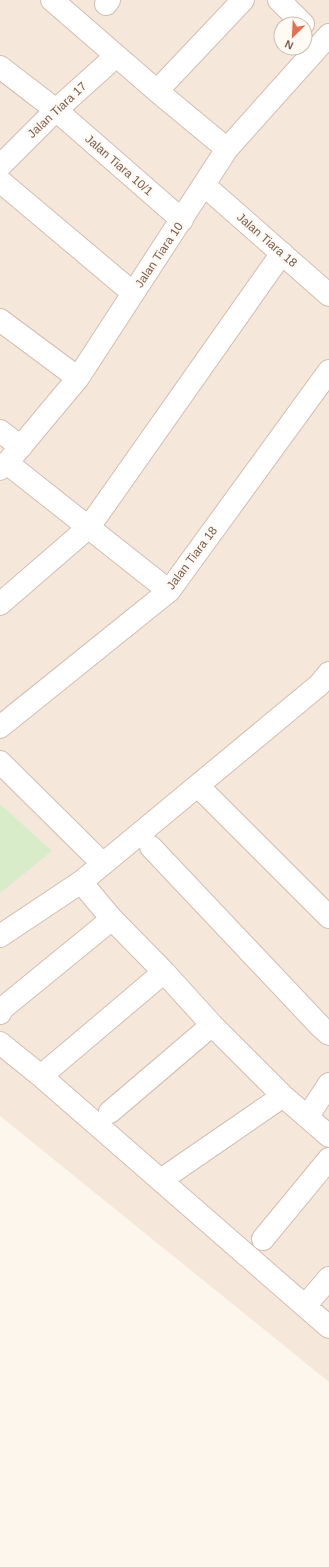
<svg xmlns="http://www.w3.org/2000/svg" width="329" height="1567" font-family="Arial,sans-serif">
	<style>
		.residential { fill: #f5e8da; fill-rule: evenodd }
		.green { fill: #d8ecc9 }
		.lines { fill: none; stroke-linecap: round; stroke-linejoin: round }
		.minor-casing { stroke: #d1beb0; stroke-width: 24 }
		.minor { stroke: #fff; stroke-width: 22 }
		.labels { text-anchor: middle; stroke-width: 4; stroke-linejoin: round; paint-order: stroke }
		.street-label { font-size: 12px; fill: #7a5c4d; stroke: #fffaf3 }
	</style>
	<rect width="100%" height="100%" fill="#fdf6ec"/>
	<path class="residential" d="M0 0H329V1382L0 1116ZM281 24H305V48H281Z"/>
	<path class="green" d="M0 804 52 851 0 893Z"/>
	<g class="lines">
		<defs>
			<path id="minor" d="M52 0 157 91 227 149
				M279 0 303 24
				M106 4 109 0
				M0 67 56 110 182 220
				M157 91 243 0
				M0 166 56 110 116 56
				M0 181 133 293
				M204 185 329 295
				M0 320 78 378
				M0 431 21 447
				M7 463 169 591
				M0 469 7 463 78 378 227 149 329 35
				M0 604 89 527 282 253
				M0 727 169 591 329 371
				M0 762 103 864
				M198 786 329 917
				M151 847 321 1027 329 1034
				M81 882 112 919 164 972 212 1025 283 1096 329 1136
				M0 936 81 882 103 864 319 685 329 673
				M0 1013 3 1008 112 919
				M0 1043 41 1076 329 1327
				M41 1076 164 972
				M110 1112 212 1025
				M308 1116 329 1084
				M161 1180 283 1096
				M263 1239 329 1159
				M305 1306 329 1278"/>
		</defs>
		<use href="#minor" class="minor-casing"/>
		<use href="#minor" class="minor"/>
	</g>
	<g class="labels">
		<g class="street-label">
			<text transform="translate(57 110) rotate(-43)" y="4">Jalan Tiara 17</text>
			<text transform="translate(119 165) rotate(41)" y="4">Jalan Tiara 10/1</text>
			<text transform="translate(267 240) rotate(41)" y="4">Jalan Tiara 18</text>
			<text transform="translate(159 255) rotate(-56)" y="4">Jalan Tiara 10</text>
			<text transform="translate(192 558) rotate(-53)" y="4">Jalan Tiara 18</text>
		</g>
	</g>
	<g transform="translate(293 36) rotate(204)"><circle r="19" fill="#fffaf3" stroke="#cabbb1"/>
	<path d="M0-3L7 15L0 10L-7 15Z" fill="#e76f51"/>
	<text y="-6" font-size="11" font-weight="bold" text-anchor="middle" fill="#7a5c4d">N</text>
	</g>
</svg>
